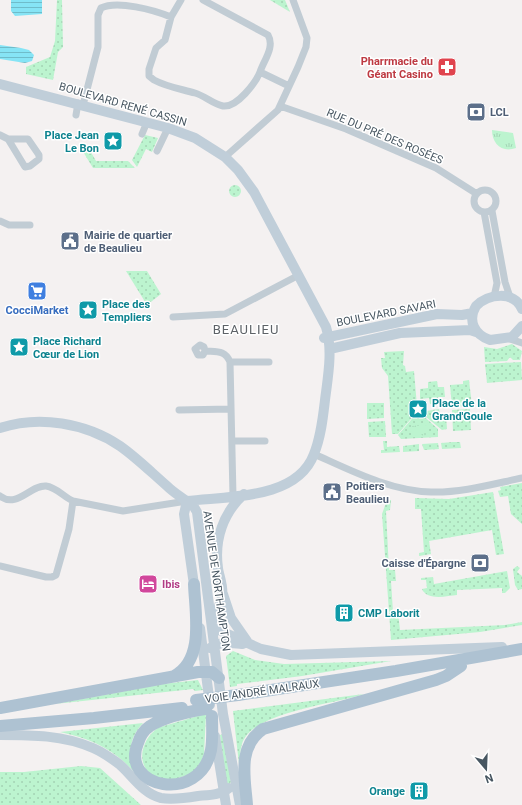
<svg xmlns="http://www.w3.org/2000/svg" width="522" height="805" font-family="Roboto,sans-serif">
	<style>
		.grass { fill: url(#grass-dots) }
		.park { fill: url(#park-tufts) }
		.water { fill: url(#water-rules) }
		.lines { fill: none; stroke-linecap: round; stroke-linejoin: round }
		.street { stroke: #c1ccd4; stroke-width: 7 }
		.secondary { stroke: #c0ced9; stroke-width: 10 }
		.primary { stroke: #aec2d2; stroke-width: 12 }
		.primary-bridge { stroke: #aec2d2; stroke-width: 12 }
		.labels { text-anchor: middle; stroke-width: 3; stroke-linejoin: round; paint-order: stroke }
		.health-label { font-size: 11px; font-weight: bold; fill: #be3a42; stroke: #fff; text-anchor: end }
		.street-label { font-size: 11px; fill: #475661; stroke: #fff }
		.service-label { font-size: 11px; font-weight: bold; fill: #4e5e75; stroke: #fff; text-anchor: start }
		.culture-label { font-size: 11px; font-weight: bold; fill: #0d838f; stroke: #fff; text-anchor: start }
		.shop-label { font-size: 11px; font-weight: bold; fill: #366cbe; stroke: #fff }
		.hotel-label { font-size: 11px; font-weight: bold; fill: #b23c85; stroke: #fff; text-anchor: start }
		.quarter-label { font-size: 13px; letter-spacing: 1px; fill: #5d6267; stroke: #fff }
	</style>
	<defs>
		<pattern id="grass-dots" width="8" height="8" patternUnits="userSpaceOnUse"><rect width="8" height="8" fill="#bcf4cf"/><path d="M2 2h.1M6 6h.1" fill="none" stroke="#a3d3b4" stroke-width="1.8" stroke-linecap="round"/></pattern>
		<pattern id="park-tufts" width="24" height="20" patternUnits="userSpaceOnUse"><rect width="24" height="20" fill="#bcf4cf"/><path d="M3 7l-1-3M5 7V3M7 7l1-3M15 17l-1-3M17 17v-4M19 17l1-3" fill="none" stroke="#a3d3b4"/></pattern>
		<pattern id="water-rules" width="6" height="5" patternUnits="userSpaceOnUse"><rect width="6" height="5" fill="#86e4f5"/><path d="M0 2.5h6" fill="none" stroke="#6fbcca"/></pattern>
	</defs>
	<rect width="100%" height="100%" fill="#f4f1f1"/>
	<path class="grass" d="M57 0H62L63 47 58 52 53 80 26 74V67L50 57 55 41Z
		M270 0H285L290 12Z
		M145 135 158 138 152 152 146 149 137 167 132 160Z
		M88 147 96 161H128L135 168H93L82 150Z
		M229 191a6 6 0 1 1 12 0a6 6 0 1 1-12 0Z
		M126 271H147L161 294 147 305Z
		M512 344 522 351 520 360H513L510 357 507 361 485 362 484 347 497 349Z
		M404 351 403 365 405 366 406 372 414 371 417 406 413 409 416 413 398 434H392L388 376 382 368 381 358H385L384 352Z
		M521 362 522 380 487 383 485 364Z
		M469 380 472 406 452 407 450 385 463 384V381Z
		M437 381 438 387H444L445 397H438L439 403 430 404 429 398 420 399V389L428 388V382Z
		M367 403H384V418L367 419Z
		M439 409 440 415H446L447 429 442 430 420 412Z
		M470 409 471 430 453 431 452 410Z
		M417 413H420L438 429V437L401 439 398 435Z
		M385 421 386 437H369L368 422Z
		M383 441H387V447L399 446 400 452 381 453V450H384Z
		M453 442H460L461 448 442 449 441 443Z
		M438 443 439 449 424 450 422 444Z
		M419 444V451L403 452V446Z
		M522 483V524L511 514 508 496 500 497 498 491 501 490 500 487Z
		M493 492 504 554 496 555 492 530 429 541 431 554 419 556V553L424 552 421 509H415V498L449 499Z
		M387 500H391L390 510 386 511 389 570H395L396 581H391L393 612H398L400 630 505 625 522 622V625L480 632 391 640 382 514Z
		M517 566 520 568 517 572 522 576V589L518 590 515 585 513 569Z
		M507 571 510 588 505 593H502V588L457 590V595C447 596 427 601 422 589L427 588 426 580H421V578L433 577 434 584Z
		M233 651 255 660 284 664 391 661 302 676 237 684V686L230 687 226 656Z
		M198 680 203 690 195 691 193 689 55 704 163 684Z
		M364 694C336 704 251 712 242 744 238 755 242 772 243 784L241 782 233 711Z
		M206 714 204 754 197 772 162 783C157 779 149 774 146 769 137 756 145 736 158 728 163 726 201 715 206 714Z
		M143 723C129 738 128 753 134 772 114 749 89 738 60 732Z
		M223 734 231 782 227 787 220 735Z
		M81 766 100 768 141 805H0V772H24Z"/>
	<path class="park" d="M492 130 513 133 516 148C502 153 492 144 492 130Z
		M427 425V435L412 436V426Z"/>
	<path class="water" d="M11 0H42V14L15 16 11 11Z
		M0 45 21 48 29 50 34 55 32 61 25 63 0 59Z"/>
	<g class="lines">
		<path class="street" d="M203 0 268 35C275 47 264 60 260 72L289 86
			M171 17 165 40 156 48 149 69V76L154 80C167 87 181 89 195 93 205 96 213 104 223 106 237 108 256 82 260 72
			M83 105 98 47V15L101 8C117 0 154 10 171 17L181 0
			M280 106 346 129 436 168 477 194
			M76 115 78 103
			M142 134 147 122
			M0 135 8 139H28L39 155V159L30 166 25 167 8 139
			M157 151 168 128
			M225 157 278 110 298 67 306 47 307 38 293 0
			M474 201a11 11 0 1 1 22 0a11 11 0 1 1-22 0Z
			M492 211 505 282 510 297
			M484 212 497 283 494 297
			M0 221 9 225H30
			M173 317 225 314 299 275
			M507 338 522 343
			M205 351 203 355H198L195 349 200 345 204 347 205 351C217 352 225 350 230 362
			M179 410 230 409
			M232 441H265
			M314 454C350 470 390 491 431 492 461 493 493 484 522 478
			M0 496C17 509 30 485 46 486 56 487 64 497 73 501
			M233 496 230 362H269
			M0 566 46 577H52L56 575 69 529 73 501 123 511 187 501"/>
		<path class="secondary" d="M0 84 168 128 195 138 225 157 238 170 254 192 326 327C333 350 328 376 325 400 323 417 321 437 314 454 297 500 228 496 187 501
			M522 309C514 290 488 294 476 306 467 321 475 335 490 340L512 337 522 326
			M324 338 437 314 462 315 473 313
			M334 348 400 333 470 330 476 332
			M0 428C39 415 86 423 120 446 137 458 152 473 167 486 175 494 185 499 194 507L197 512 223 714 240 805
			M187 501 184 514 195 592
			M223 594 231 618 247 641
			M212 622C215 613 221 605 222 596 224 587 219 576 218 568 214 540 223 513 244 494
			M212 627 261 649 291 655 502 647
			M200 628 210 705
			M210 648C220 641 232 643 243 644
			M0 735C32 735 63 735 93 748 102 752 111 758 119 764 132 775 143 794 161 798 173 800 186 798 198 796 208 795 221 795 229 788
			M215 736 226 805"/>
		<path class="primary" d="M174 676C205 660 195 613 194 584
			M238 695 396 671 522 649
			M208 705 205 709C187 712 166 716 150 726 144 730 140 736 138 743 119 788 200 805 211 750 213 739 212 727 212 716
			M0 708 198 672H212L219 678
			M0 726 94 718 182 708
			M247 805C245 778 237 747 263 729L436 680 446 676 461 666"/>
		<path class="primary-bridge" d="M196 700 238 695"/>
	</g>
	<defs>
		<symbol id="pharmacy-square" viewBox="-11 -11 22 22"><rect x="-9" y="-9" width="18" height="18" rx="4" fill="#e0444e" stroke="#fff"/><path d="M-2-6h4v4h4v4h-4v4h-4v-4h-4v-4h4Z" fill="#fff"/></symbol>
		<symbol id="bank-square" viewBox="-11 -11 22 22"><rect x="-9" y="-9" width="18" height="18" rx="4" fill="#5c6f8a" stroke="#fff"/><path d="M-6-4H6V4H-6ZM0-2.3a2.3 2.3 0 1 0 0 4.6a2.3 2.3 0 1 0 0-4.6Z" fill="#fff"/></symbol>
		<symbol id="sight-square" viewBox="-11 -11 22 22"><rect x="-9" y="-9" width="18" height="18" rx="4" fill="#0f9aa8" stroke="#fff"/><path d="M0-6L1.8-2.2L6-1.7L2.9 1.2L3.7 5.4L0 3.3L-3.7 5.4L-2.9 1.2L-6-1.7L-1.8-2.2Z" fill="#fff"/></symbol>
		<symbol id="civic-square" viewBox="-11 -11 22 22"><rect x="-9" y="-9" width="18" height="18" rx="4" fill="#5c6f8a" stroke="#fff"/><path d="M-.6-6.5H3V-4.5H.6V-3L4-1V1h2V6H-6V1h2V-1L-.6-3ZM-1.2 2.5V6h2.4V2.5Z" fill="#fff"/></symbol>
		<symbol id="supermarket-square" viewBox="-11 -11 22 22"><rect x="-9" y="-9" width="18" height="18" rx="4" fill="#3f7fe0" stroke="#fff"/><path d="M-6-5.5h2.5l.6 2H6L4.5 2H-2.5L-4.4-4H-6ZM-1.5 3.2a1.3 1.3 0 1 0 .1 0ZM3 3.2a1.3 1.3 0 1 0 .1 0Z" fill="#fff"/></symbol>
		<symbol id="hotel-square" viewBox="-11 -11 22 22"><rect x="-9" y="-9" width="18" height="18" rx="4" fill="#d1479c" stroke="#fff"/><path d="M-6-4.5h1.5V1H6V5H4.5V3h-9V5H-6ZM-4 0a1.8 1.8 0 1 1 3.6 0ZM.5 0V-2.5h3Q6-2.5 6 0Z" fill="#fff"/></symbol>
		<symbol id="building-square" viewBox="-11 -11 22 22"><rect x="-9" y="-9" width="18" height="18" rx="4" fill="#0f9aa8" stroke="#fff"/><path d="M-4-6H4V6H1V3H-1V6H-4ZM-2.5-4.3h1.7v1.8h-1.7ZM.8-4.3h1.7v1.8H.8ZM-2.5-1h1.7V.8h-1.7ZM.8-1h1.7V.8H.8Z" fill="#fff"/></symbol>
	</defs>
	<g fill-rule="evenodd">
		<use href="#pharmacy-square" x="436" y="56" width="22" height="22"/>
		<use href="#bank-square" x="465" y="101" width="22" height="22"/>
		<use href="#sight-square" x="102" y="130" width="22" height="22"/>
		<use href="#civic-square" x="59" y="230" width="22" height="22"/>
		<use href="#supermarket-square" x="26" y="280" width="22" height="22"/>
		<use href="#sight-square" x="77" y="299" width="22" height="22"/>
		<use href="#sight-square" x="8" y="336" width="22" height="22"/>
		<use href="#sight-square" x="407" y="398" width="22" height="22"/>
		<use href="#civic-square" x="321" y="481" width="22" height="22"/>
		<use href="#bank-square" x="469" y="552" width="22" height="22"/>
		<use href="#hotel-square" x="137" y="573" width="22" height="22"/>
		<use href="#building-square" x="333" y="602" width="22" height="22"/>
		<use href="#building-square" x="408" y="780" width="22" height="22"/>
	</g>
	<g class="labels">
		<g class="health-label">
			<text x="433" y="65">Pharrmacie du<tspan x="433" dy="13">Géant Casino</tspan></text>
		</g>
		<g class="street-label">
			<text transform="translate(123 104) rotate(16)" y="4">BOULEVARD RENÉ CASSIN</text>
			<text transform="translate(385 136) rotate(23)" y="4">RUE DU PRÉ DES ROSÉES</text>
			<text transform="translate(386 313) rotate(-11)" y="4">BOULEVARD SAVARI</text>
			<text transform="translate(217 581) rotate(82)" y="4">AVENUE DE NORTHAMPTON</text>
			<text transform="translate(262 691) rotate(-8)" y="4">VOIE ANDRÉ MALRAUX</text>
		</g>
		<g class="service-label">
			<text x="490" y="116">LCL</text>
			<text x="84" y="239">Mairie de quartier<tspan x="84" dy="13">de Beaulieu</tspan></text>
			<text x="346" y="490">Poitiers<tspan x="346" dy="13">Beaulieu</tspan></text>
			<text x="466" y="567" text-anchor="end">Caisse d'Épargne</text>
		</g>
		<g class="culture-label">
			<text x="99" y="139" text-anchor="end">Place Jean<tspan x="99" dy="13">Le Bon</tspan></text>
			<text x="102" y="308">Place des<tspan x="102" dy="13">Templiers</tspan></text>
			<text x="33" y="345">Place Richard<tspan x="33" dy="13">Cœur de Lion</tspan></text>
			<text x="432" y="407">Place de la<tspan x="432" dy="13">Grand'Goule</tspan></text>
			<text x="358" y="617">CMP Laborit</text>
			<text x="405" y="795" text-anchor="end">Orange</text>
		</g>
		<g class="shop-label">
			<text x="37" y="314">CocciMarket</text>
		</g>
		<g class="hotel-label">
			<text x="162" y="588">Ibis</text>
		</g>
		<g class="quarter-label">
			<text x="246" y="334">BEAULIEU</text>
		</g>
	</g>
	<g transform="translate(486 769) rotate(161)" stroke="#ffffff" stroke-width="3" paint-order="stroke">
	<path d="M0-3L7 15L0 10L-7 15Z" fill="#475661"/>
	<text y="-6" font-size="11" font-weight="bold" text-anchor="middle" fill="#475661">N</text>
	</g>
</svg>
